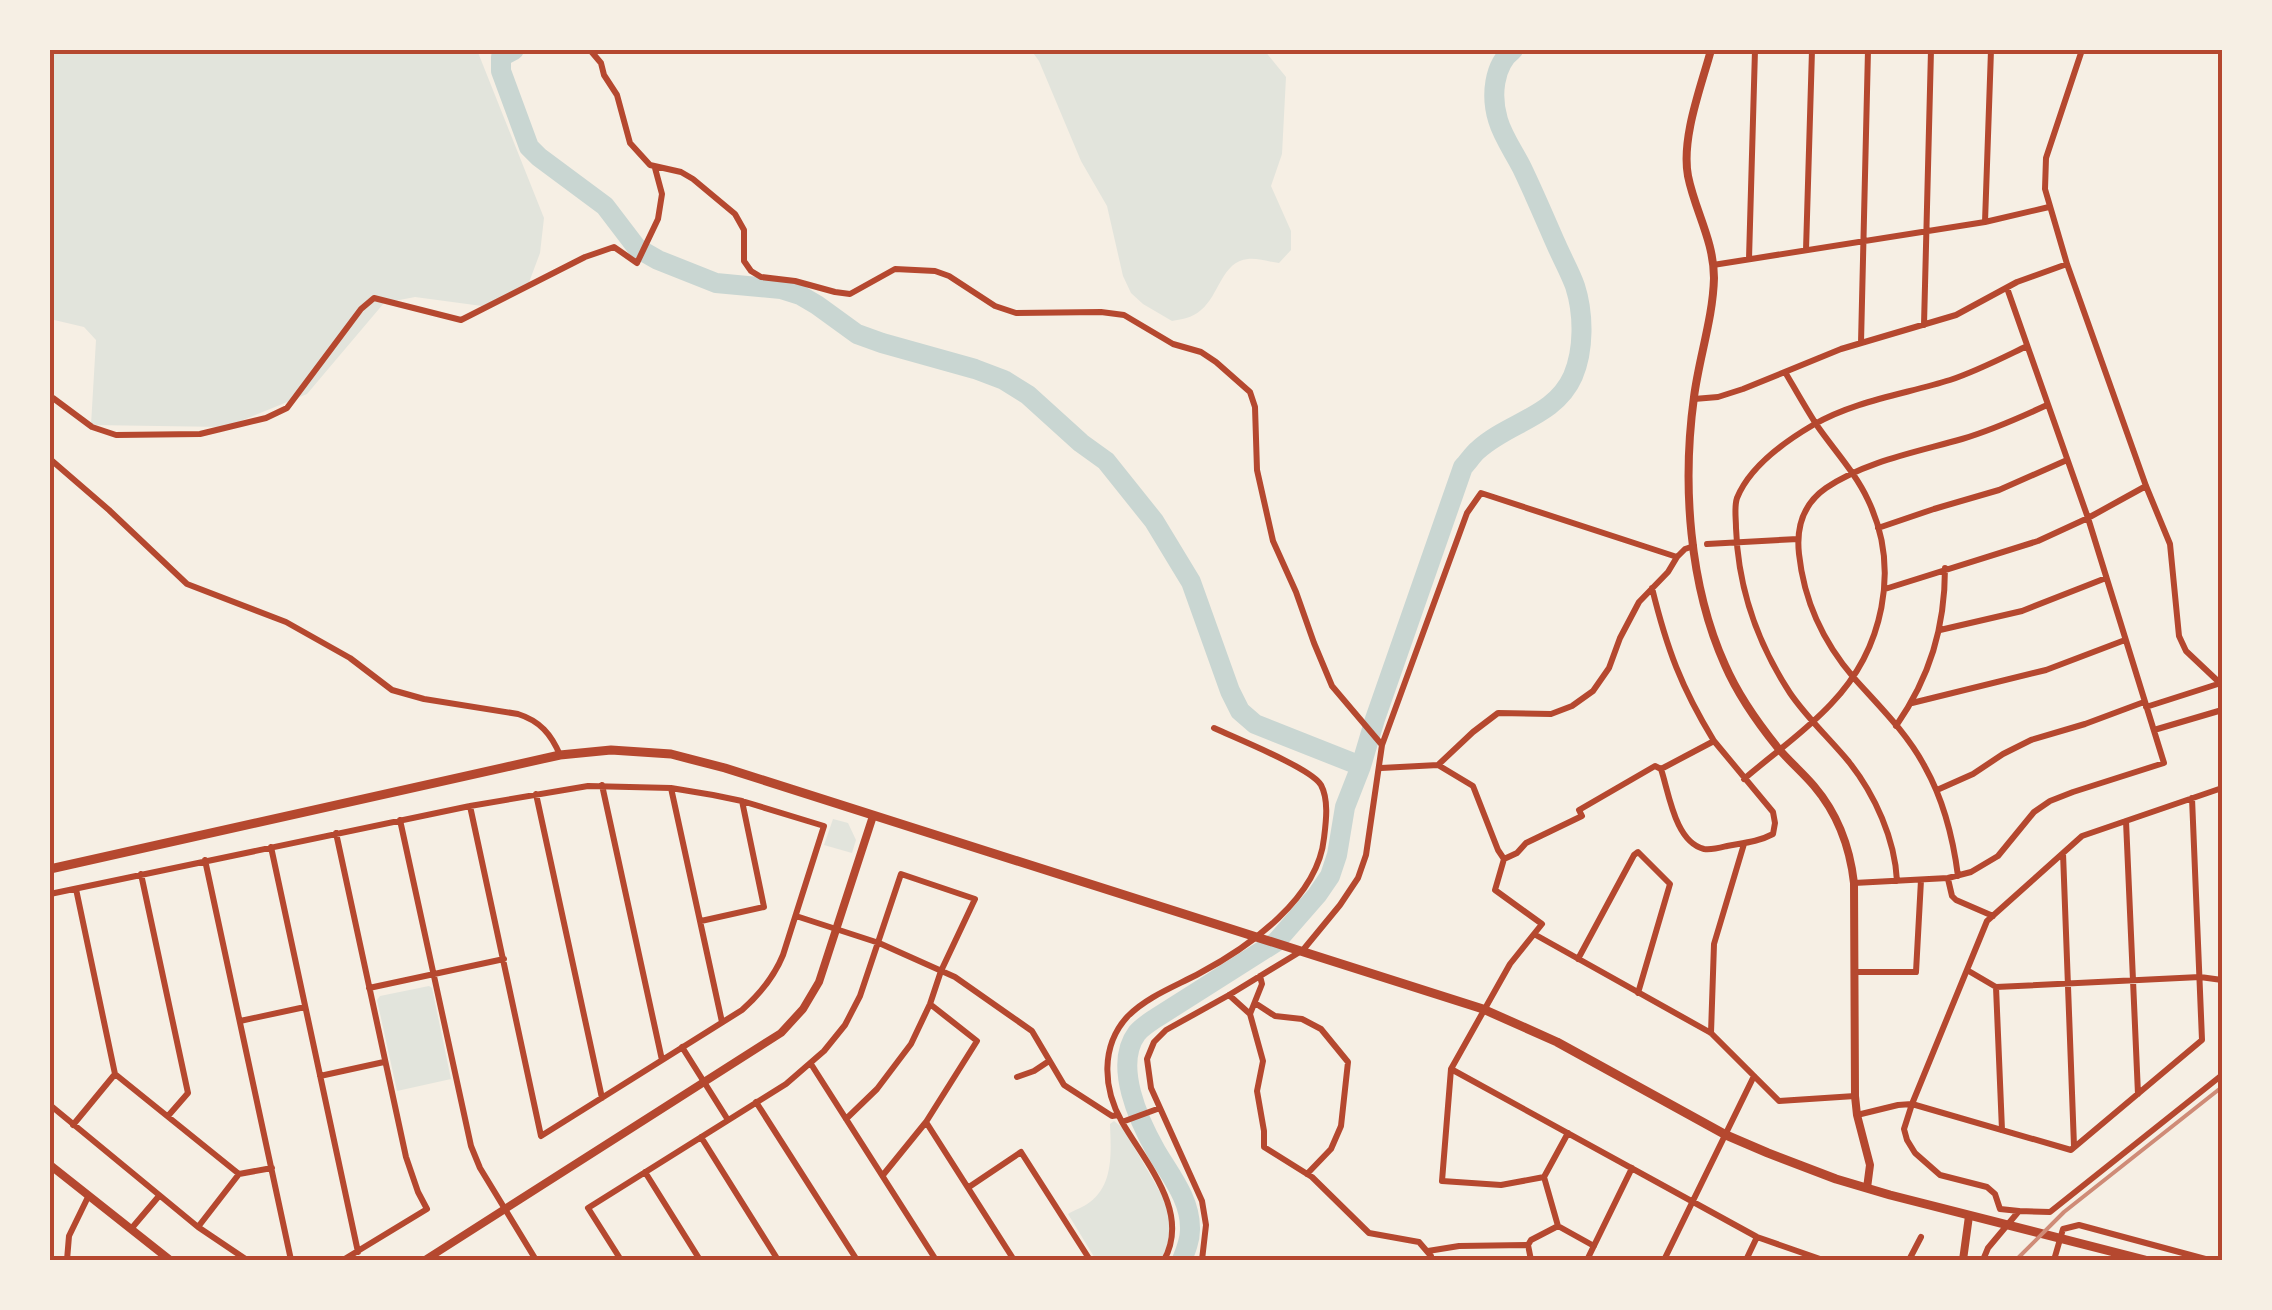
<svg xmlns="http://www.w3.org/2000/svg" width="2272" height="1310" font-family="Jost,sans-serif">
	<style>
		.green { fill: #e2e4dc }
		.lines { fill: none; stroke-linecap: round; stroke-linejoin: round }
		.river { stroke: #c9d6d2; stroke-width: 20 }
		.minor { stroke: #b5482f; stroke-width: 6 }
		.tertiary { stroke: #b5482f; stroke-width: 8 }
		.secondary { stroke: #b5482f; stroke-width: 9 }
		.rail { stroke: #cf8b77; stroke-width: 4 }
		.neatline { fill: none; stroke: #b5482f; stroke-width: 4 }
	</style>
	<rect width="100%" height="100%" fill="#f6efe4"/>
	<path class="green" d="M50 50H477L544 218 540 253 528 285 482 306 415 297 384 303 307 394 226 427 91 425 96 340 84 327 50 319Z
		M1031 50H1264L1286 77 1282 154 1271 186 1291 231V250L1279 263C1270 262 1257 258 1248 259 1222 261 1219 296 1201 310 1192 318 1183 319 1172 321L1143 304 1131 293 1123 276 1107 206 1081 161 1039 61Z
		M833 819 848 823 856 840 852 853 824 845Z
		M429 986 432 988 451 1079 397 1091 377 1000 380 996Z
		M1114 1121 1123 1128 1167 1204 1171 1233 1163 1258 1160 1260H1096L1068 1214C1074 1210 1084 1207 1090 1202 1114 1184 1111 1151 1110 1124Z"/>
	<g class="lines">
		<path class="river" d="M514 50 501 57V71L529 147 539 157 605 206 637 248 658 260 716 283 781 289 800 295 817 305 857 334 882 343 975 369 1004 380 1028 395 1081 443 1106 461 1154 521 1191 582 1230 691 1240 711 1255 724 1361 766
			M1182 1260C1186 1250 1190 1240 1190 1230 1191 1200 1170 1175 1156 1151 1139 1121 1113 1065 1137 1033 1142 1027 1150 1022 1156 1018L1276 942 1317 895 1330 876 1337 855 1345 807 1361 766 1375 719 1463 467C1468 462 1473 454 1478 450 1508 422 1555 417 1573 376 1584 350 1584 314 1575 286 1570 272 1562 258 1556 244 1545 219 1534 193 1522 168 1514 152 1503 137 1498 120 1491 97 1493 65 1513 50"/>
		<path class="minor" d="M590 50 601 63 604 75 617 95 630 143 650 165 681 172 693 179 735 214 744 230V261L751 271 761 277 795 281 835 292 850 294 895 269 935 271 949 276 995 306 1016 313 1101 312 1124 315 1173 344 1201 352 1216 362 1250 392 1255 407 1257 470 1273 541 1296 592 1314 643 1332 686 1382 745 1366 855 1358 878 1340 905 1303 950 1229 995 1166 1030 1154 1042 1147 1059 1151 1088 1202 1201 1206 1225 1202 1260
			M2082 50 2046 158 2045 189 2067 264 2146 486 2170 544 2179 636 2186 651 2222 685
			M1985 222 2049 207
			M1806 250 1812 50
			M1749 259 1755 50
			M1713 265 1985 222 1991 50
			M1924 325 1931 50
			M1861 343 1868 50
			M1694 399 1718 397 1743 389 1841 349 1956 315 2017 282 2067 264
			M50 401 53 398 92 427 116 435 200 434 266 418 287 408 361 309 374 298 461 320 585 257 614 247 637 263 658 219 662 194 655 168
			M50 459 109 510 187 584 286 622 350 658 392 690 424 699 518 714C540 721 551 734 560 755
			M1878 528 1934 509 1999 490 2067 460
			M1707 544 1798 539
			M1652 588C1667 649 1681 687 1714 741
			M1885 589 2038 541 2088 518 2146 486
			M1940 630 2022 611 2106 578
			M1912 703 2046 670 2125 640
			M2146 707 2221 683
			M1896 726C1930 677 1945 627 1945 568
			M2154 730 2222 710
			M1382 745 1467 513 1481 493 1677 557
			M1438 765 1473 786 1498 850 1504 859
			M1381 768 1438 765 1473 732 1498 713 1551 714 1572 706 1593 691 1609 668 1620 638 1639 602 1668 572 1677 557 1685 549 1694 546
			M1744 779C1773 754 1805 732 1831 704 1883 650 1901 569 1868 500 1855 472 1833 449 1816 424 1805 407 1795 389 1785 372
			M602 785 662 1060
			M671 788 722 1022
			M1937 790 1973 774 2003 754 2031 740 2085 724 2144 702
			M536 794 602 1098
			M400 820 471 1146 480 1168 536 1260
			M2126 821 2138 1094
			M336 833 406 1157 418 1192 427 1209 343 1260
			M271 847 358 1252
			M2063 853 2074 1146
			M205 860 291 1260
			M141 874 188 1093 168 1116
			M1958 876C1953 837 1944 801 1925 767 1907 733 1879 706 1854 678 1823 642 1804 601 1799 554 1796 527 1803 504 1826 488 1866 461 1917 452 1962 439 1992 430 2019 418 2047 405
			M1948 879 1952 896 1956 900 1993 916
			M1897 881C1895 839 1875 795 1849 762 1830 739 1807 718 1790 693 1758 644 1738 587 1736 528 1736 518 1734 507 1737 498 1750 466 1784 442 1813 425 1854 401 1905 394 1950 380 1977 371 2002 358 2027 346
			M1854 883 1948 878 1971 872 1998 856 2034 812 2050 801 2073 792 2164 763 2088 518 2007 288
			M76 889 115 1074 239 1174
			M50 894 470 806 588 786 671 788 713 795 742 801 824 826 783 955C774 977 760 994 742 1010L541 1136 470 806
			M796 916 879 943 955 977 1032 1031 1064 1085 1112 1116 1118 1115
			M701 921 764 907 742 801
			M1534 934 1711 1033 1779 1101 1855 1096
			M1578 959 1634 855 1638 852 1670 884 1638 993
			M1967 970 1996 987 2200 977 2222 980
			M1855 972H1916L1921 880
			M1996 987 2002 1130
			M369 988 504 959
			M1229 995 1250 1014 1263 1061 1257 1091 1264 1131V1147L1312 1177 1369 1233 1419 1242 1431 1256 1429 1260
			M1255 1003 1275 1016 1302 1019 1321 1029 1348 1062 1341 1126 1331 1149 1307 1174
			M1250 1014 1262 984 1260 976
			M240 1021 305 1007
			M1711 1033 1714 944 1744 844
			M682 1047 728 1120
			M811 1064 936 1260
			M1451 1069 1757 1237 1823 1260
			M320 1076 384 1062
			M1017 1077 1034 1071 1049 1061
			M756 1102 857 1260
			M50 1105 198 1227 247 1260
			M1160 1108 1122 1122C1103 1089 1100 1046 1128 1016 1148 996 1176 986 1200 973 1249 947 1318 898 1324 838 1326 822 1329 800 1321 785 1311 768 1235 738 1214 728
			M1857 1115 1898 1105 1912 1104 2071 1150 2202 1040 2192 798
			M926 1122 1014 1260
			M1122 1122C1145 1162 1191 1212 1164 1260
			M73 1125 115 1074
			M1568 1133 1544 1177 1501 1185 1442 1181 1451 1069 1510 964 1542 924 1495 890 1504 859 1517 853 1526 843 1582 816 1579 810 1655 766 1661 769 1714 741 1773 812 1775 823 1773 834C1758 842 1743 843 1727 846 1719 848 1712 850 1704 849 1675 842 1669 793 1661 769
			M701 1137 778 1260
			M645 1172 700 1260
			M883 1175 926 1122 977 1041 930 1004
			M1544 1177 1558 1226 1594 1246
			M969 1187 1021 1152 1090 1260
			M2019 1211 2000 1209 1995 1194 1987 1187 1940 1175 1915 1153 1907 1140 1904 1129 1912 1104 1987 921 2082 836 2222 788
			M198 1227 239 1174 272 1168
			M131 1229 159 1196
			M1428 1251 1459 1246 1528 1245
			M67 1260 69 1236 88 1197
			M621 1260 588 1208 786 1084 824 1051 845 1025 860 996 901 874 975 899 941 971 930 1004 911 1044 877 1089 846 1119
			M1531 1260 1528 1245 1531 1240 1558 1226
			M1587 1260 1632 1168
			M1664 1260 1754 1076
			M1746 1260 1757 1237
			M1909 1260 1921 1237
			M1983 1260 1988 1248 2019 1211 2050 1212 2222 1075
			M2054 1260 2063 1229 2079 1225 2209 1260"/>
		<path class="tertiary" d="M1711 50C1701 87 1681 138 1688 176 1695 211 1714 241 1714 278 1713 318 1699 358 1694 397 1682 484 1689 585 1725 665 1738 695 1757 722 1778 748 1789 761 1803 773 1814 786 1837 813 1850 848 1854 883L1855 1096 1857 1115 1870 1165 1867 1188
			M50 1165 170 1260
			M425 1260 781 1033 803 1009 819 982 873 816
			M1963 1260 1969 1216"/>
		<path class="secondary" d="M50 869 560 755 611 750 671 754 725 768 1483 1009 1557 1042 1726 1135 1768 1153 1836 1179 1890 1195 2145 1260"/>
		<path class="rail" d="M2016 1260 2064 1212 2222 1087"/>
	</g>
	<rect width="2272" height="1310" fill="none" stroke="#f6efe4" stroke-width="105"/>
	<rect x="52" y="52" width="2168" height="1206" class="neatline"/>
</svg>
